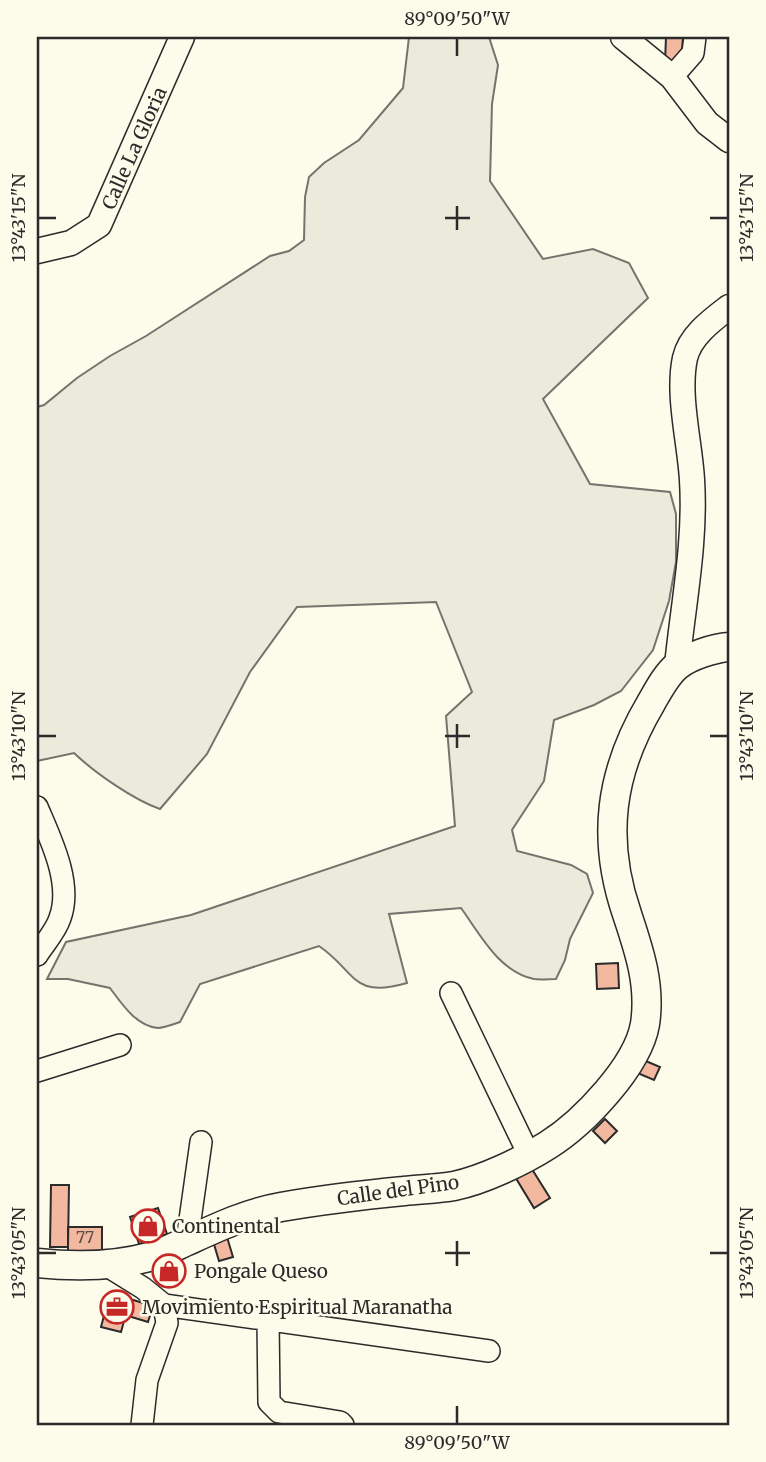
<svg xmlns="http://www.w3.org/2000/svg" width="766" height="1462" font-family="Merriweather,serif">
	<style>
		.green { fill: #ecebdb; stroke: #74746e; stroke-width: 2 }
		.building { fill: #f2b8a0; stroke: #2b2b2b; stroke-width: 2 }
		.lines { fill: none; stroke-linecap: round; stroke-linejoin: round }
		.minor-casing { stroke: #2b2b2b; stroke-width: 24 }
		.tertiary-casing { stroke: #2b2b2b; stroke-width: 27 }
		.secondary-casing { stroke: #2b2b2b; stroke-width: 31 }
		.minor { stroke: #fdfbea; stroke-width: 21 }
		.tertiary { stroke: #fdfbea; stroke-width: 24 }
		.secondary { stroke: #fdfbea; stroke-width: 28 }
		.ticks { fill: none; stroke: #2b2b2b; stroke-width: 2.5 }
		.labels { text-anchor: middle; stroke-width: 5; stroke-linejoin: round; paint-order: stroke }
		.number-label { font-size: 16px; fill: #5d4e48 }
		.street-label { font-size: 19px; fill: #2b2b2b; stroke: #fdfbea }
		.poi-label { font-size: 19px; fill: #2b2b2b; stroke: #fdfbea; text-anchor: start }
		.neatline { fill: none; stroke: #2b2b2b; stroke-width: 2.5 }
		.ticks-label { font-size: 18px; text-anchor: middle; fill: #2b2b2b }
	</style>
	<rect width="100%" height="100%" fill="#fdfbea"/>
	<path class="green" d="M409 37H489L498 65 492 104 490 181 543 259 593 249 629 263 648 298 543 399 590 484 670 492 676 514V562L669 601 653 650 621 691 594 705 554 720 544 781 512 830 517 851 571 865 587 874 593 893 570 939 565 960 556 979C549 979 541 980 534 979 499 972 480 934 461 908L389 914 407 983C351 999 357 972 319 946L200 984 180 1022C174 1024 164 1028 158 1028 136 1026 122 1004 110 988L68 979H47L66 942 191 915 455 826 446 716 472 692 436 602 297 607 250 672 207 754 160 809C134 800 95 773 74 753L37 761V407L44 405 77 378 110 356 146 336 270 256 289 251 304 240 305 197 309 177 324 163 359 140 403 88Z"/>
	<path class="building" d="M666 37H683L681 63 665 62Z
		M618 963 619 988 597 989 596 964Z
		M641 1059 660 1067 654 1080 635 1072Z
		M605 1119 617 1131 605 1143 593 1131Z
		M530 1166 550 1198 534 1208 514 1175Z
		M51 1185H69L68 1247H50Z
		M158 1208 167 1234 139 1244 130 1217Z
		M68 1227H102V1253H68Z
		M227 1237 233 1257 219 1261 213 1241Z
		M172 1260 179 1277 166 1282 160 1264Z
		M110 1293 130 1299 121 1332 101 1327Z
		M130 1299 153 1306 148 1322 125 1315Z"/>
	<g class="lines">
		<defs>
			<path id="minor" d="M672 77 693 53 695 37
				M37 807C50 838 73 883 60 918 56 931 44 944 37 955
				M451 993 529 1155
				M37 1071 120 1045
				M187 1241 201 1142
				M106 1265 143 1288 164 1305 167 1323 147 1380 142 1425
				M164 1305 489 1351
				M268 1319 269 1402 279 1412 340 1422 343 1425"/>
			<path id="tertiary" d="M623 37 672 77 707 123 729 140
				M37 251 71 243 99 225 182 37
				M677 666C683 605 696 542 692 480 690 443 677 395 685 358 690 336 712 320 729 307"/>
			<path id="secondary" d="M37 1263C75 1267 112 1267 149 1257 161 1254 174 1247 185 1242 216 1228 247 1213 281 1207 321 1200 363 1195 404 1191 420 1189 438 1189 454 1186 483 1180 523 1161 548 1145 583 1123 638 1066 645 1024 651 985 639 950 627 914 601 838 610 772 651 703 658 691 666 675 677 666 689 656 714 648 729 647"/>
		</defs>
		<use href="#minor" class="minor-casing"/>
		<use href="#tertiary" class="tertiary-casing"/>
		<use href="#secondary" class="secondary-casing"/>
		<use href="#minor" class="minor"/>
		<use href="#tertiary" class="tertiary"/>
		<use href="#secondary" class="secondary"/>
	</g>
	<path class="ticks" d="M457 38V56M457 206V230M38 218H56M445 218H470M710 218H728M457 724V748M38 736H56M445 736H470M710 736H728M457 1241V1266M38 1253H56M445 1253H470M710 1253H728M457 1406V1424"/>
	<defs>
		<symbol id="shop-ring" viewBox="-11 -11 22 22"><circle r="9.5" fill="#fdfbea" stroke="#c62828" stroke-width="1.5"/><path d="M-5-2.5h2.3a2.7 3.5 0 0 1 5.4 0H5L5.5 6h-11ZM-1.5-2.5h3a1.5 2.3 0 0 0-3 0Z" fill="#c62828"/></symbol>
		<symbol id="office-ring" viewBox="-11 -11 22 22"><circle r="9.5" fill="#fdfbea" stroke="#c62828" stroke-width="1.5"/><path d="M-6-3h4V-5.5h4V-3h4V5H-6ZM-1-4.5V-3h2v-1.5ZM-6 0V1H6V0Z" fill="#c62828"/></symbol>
	</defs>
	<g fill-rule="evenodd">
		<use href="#shop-ring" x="129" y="1207" width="38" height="38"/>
		<use href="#shop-ring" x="150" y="1252" width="38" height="38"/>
		<use href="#office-ring" x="98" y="1288" width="38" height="38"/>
	</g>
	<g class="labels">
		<g class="number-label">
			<text x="85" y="1243">77</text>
		</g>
		<g class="street-label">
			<text transform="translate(134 148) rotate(-66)" y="7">Calle La Gloria</text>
			<text transform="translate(398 1190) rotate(-8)" y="7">Calle del Pino</text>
		</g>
		<g class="poi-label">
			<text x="172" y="1233">Continental</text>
			<text x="194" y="1278">Pongale Queso</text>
			<text x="142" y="1314">Movimiento Espiritual Maranatha</text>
		</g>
	</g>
	<rect width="766" height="1462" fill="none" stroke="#fdfbea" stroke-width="77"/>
	<rect x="38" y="38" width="690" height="1386" class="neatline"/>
	<g class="ticks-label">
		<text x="457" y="25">89°09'50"W</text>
		<text transform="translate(19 218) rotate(-90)" y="6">13°43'15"N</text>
		<text transform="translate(747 218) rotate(-90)" y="6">13°43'15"N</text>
		<text transform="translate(19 736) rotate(-90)" y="6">13°43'10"N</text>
		<text transform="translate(747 736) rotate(-90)" y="6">13°43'10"N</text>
		<text transform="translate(19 1253) rotate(-90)" y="6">13°43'05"N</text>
		<text transform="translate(747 1253) rotate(-90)" y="6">13°43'05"N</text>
		<text x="457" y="1449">89°09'50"W</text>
	</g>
</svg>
